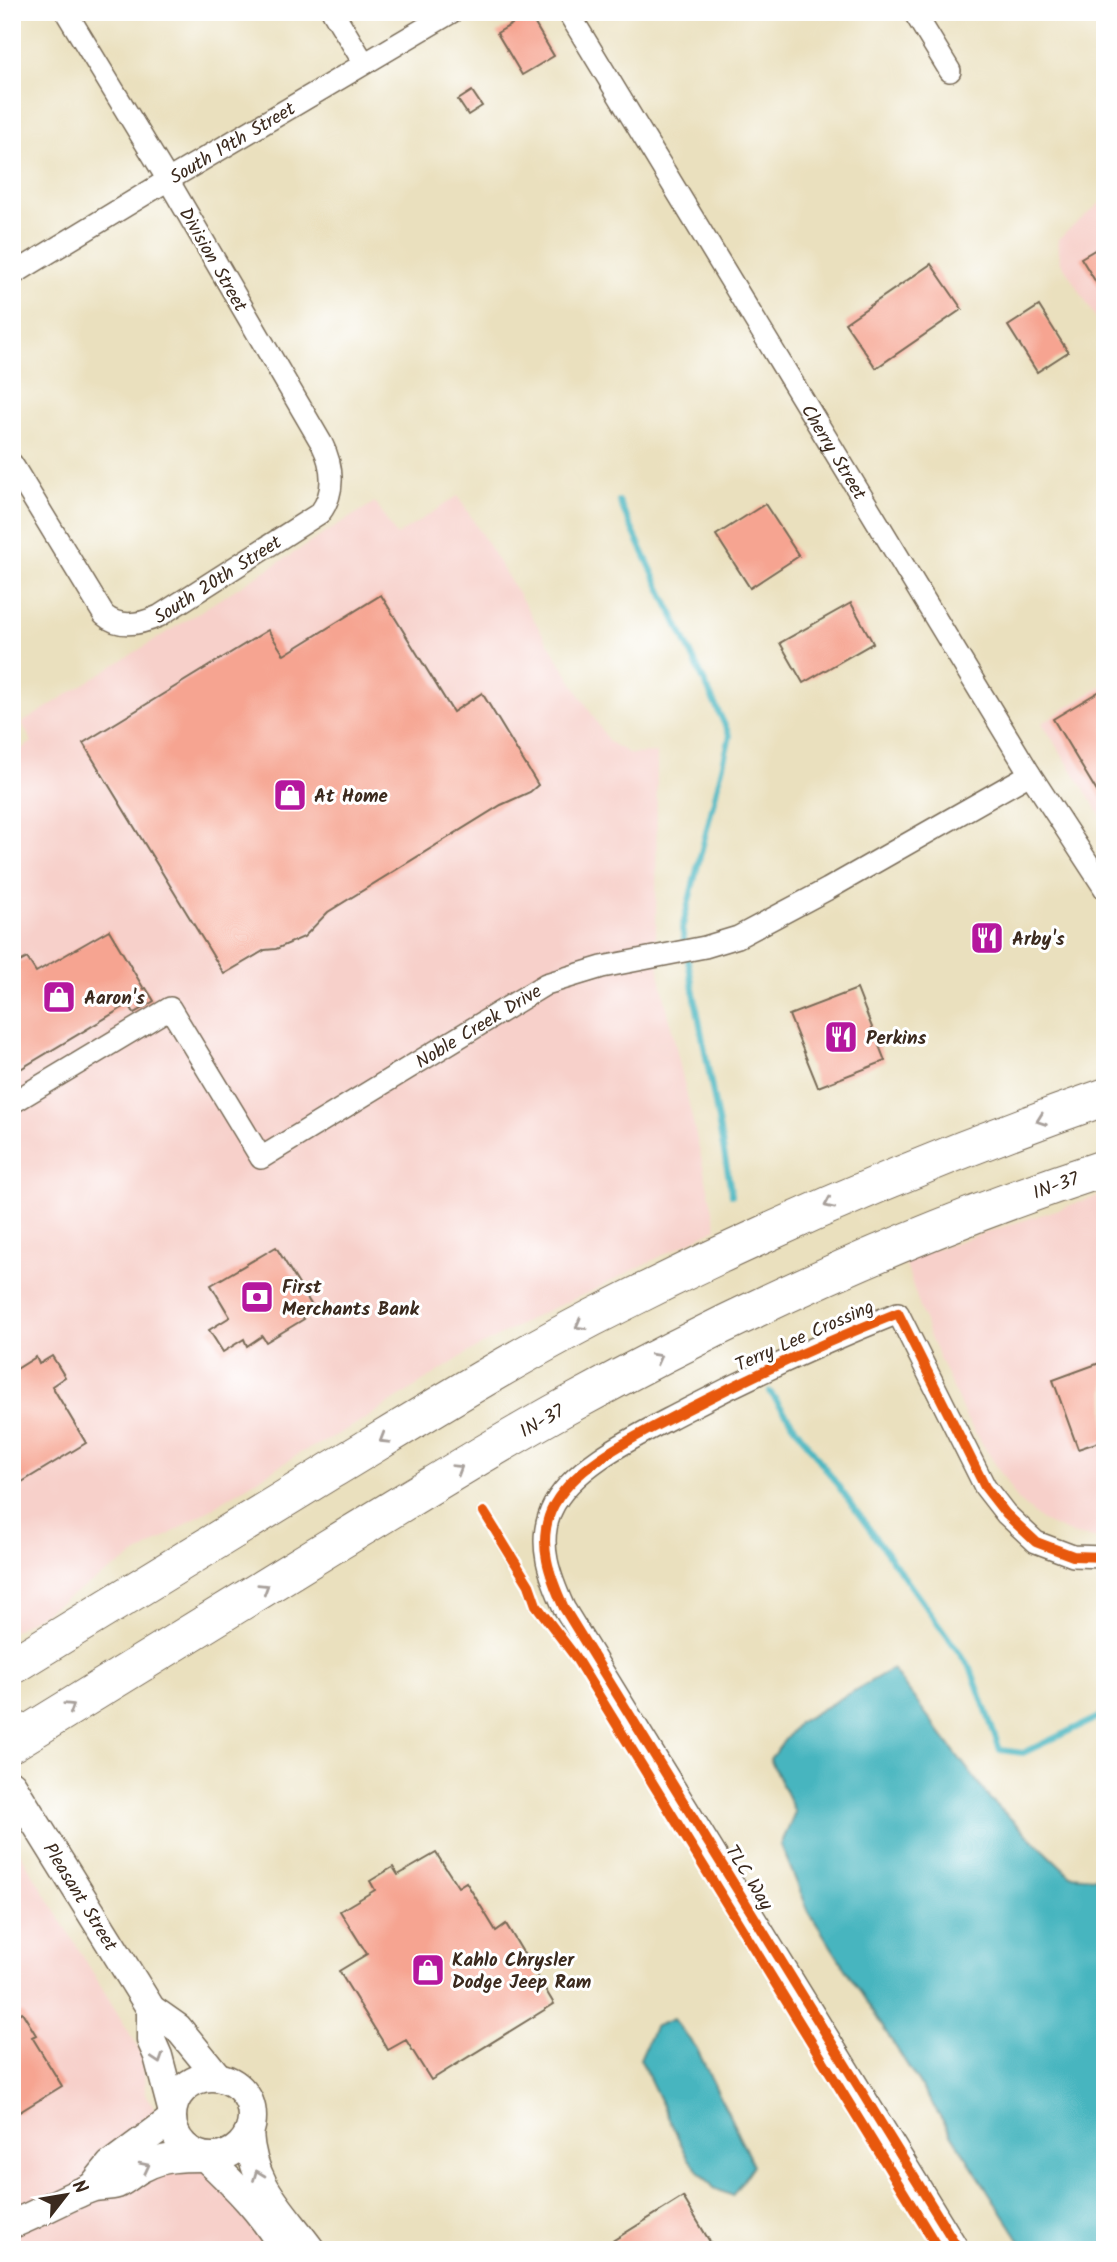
<svg xmlns="http://www.w3.org/2000/svg" width="1117" height="2262" font-family="Kalam,sans-serif">
	<style>
		.built { fill: #f7d0ca }
		.water { fill: #46b5bf; stroke: #40706e; stroke-width: 2 }
		.lines { fill: none; stroke-linecap: round; stroke-linejoin: round }
		.stream { stroke: #46b5bf; stroke-width: 6 }
		.building { fill: #f6a491 }
		.minor-casing { stroke: #786a56; stroke-width: 24 }
		.tertiary-casing { stroke: #786a56; stroke-width: 31 }
		.trunk-casing { stroke: #786a56; stroke-width: 39 }
		.minor { stroke: #fff; stroke-width: 21 }
		.tertiary { stroke: #fff; stroke-width: 28 }
		.trunk { stroke: #fff; stroke-width: 37 }
		.cycleway-casing { stroke: #fff; stroke-width: 15 }
		.cycleway { stroke: #e8590c; stroke-width: 10 }
		.oneway { stroke: #a79f9a }
		.labels { text-anchor: middle; stroke-width: 6; stroke-linejoin: round; paint-order: stroke }
		.street-label { font-size: 19px; fill: #3b2a1e; stroke: #fff }
		.poi-label { font-size: 19px; font-weight: bold; fill: #3b2a1e; stroke: #fff; text-anchor: start }
	</style>
	<rect width="100%" height="100%" fill="#fff"/>
	<filter id="ink" filterUnits="userSpaceOnUse"><feTurbulence type="fractalNoise" baseFrequency=".0143" numOctaves="2"/><feDisplacementMap in="SourceGraphic" scale="14" xChannelSelector="R" yChannelSelector="G"/><feConvolveMatrix kernelMatrix="1 2 1 2 8 2 1 2 1" color-interpolation-filters="sRGB"/></filter>
	<filter id="wash" filterUnits="userSpaceOnUse"><feTurbulence type="fractalNoise" baseFrequency=".00686" numOctaves="4" result="noise"/><feDisplacementMap in="SourceGraphic" scale="28" xChannelSelector="R" yChannelSelector="G"/><feGaussianBlur stdDeviation="1.57" result="paint"/><feColorMatrix in="noise" values="0 0 0 0 0 0 0 0 0 0 0 0 0 0 0 0 0 1.4 0 .05"/><feComposite in="paint" operator="in"/></filter>
	<g filter="url(#wash)">
		<rect width="100%" height="100%" fill="#eae0be"/>
		<path class="built" d="M1105 199V333L1060 260 1058 239Z
			M458 496 609 742 630 754 657 753 656 945 660 977 717 1228 594 1290 544 1312 469 1352 367 1418 326 1441 302 1452 12 1632V755L32 742 22 723 375 502 396 536Z
			M1105 684V822L1042 723Z
			M1105 1194V1540L1075 1535 1042 1521 1018 1500 966 1418 929 1335 904 1259Z
			M12 1839 139 2049 144 2062 145 2092 174 2143 184 2155 201 2165 274 2250H12Z"/>
		<path class="water" d="M892 1669 990 1799 1070 1875 1105 1878V2250H1026L809 1912 781 1845 795 1812 770 1759 798 1723Z
			M673 2019 697 2049 753 2165 732 2196 714 2188 688 2158 640 2059 654 2027Z"/>
		<g class="lines">
			<path class="stream" d="M619 501 730 736 682 929 732 1195
				M770 1392 971 1669 1000 1750 1023 1753 1105 1714"/>
		</g>
		<g id="blocks">
			<path class="building" d="M529 14 554 56 522 75 497 33Z
				M472 91 482 106 468 115 458 100Z
				M1105 244V297L1081 258Z
				M931 264 962 309 876 368 845 323Z
				M1039 306 1068 352 1037 372 1008 326Z
				M765 504 799 556 750 588 716 535Z
				M381 595 453 712 482 693 538 785 530 792 501 805 328 912 304 937 276 949 265 950 224 974 83 743 268 630 284 655Z
				M851 603 873 643 803 683 780 643Z
				M1105 688V805L1053 719Z
				M109 930 144 989 146 988 154 1001 134 1013 129 1004 12 1074V966L27 958 36 972Z
				M857 989 885 1061 818 1087 789 1015Z
				M276 1247 312 1306 300 1313 304 1319 266 1342 262 1336 247 1346 244 1339 223 1352 209 1330 230 1317 211 1285Z
				M52 1356 65 1377 52 1386 86 1443 12 1488V1372L36 1357 39 1364Z
				M1105 1361V1440L1078 1449 1053 1380Z
				M436 1853 458 1887 466 1882 496 1931 506 1924 554 2004 431 2080 406 2040 388 2050 339 1971 367 1954 340 1911 375 1890 370 1881 393 1867 398 1875Z
				M22 2012 36 2035 32 2037 62 2086 18 2113 12 2106V2018Z
				M683 2197 710 2242 697 2250H598Z"/>
		</g>
	</g>
	<g filter="url(#ink)">
		<use href="#blocks" fill-opacity="0" stroke="#786a56" stroke-width="2"/>
		<g class="lines">
			<defs>
				<g id="minor">
					<path d="M333 12 364 63"/>
					<path id="s1" d="M568 12 1030 774 1105 889"/>
					<path d="M914 12 950 71"/>
					<path id="s2" d="M12 275 168 180 452 12"/>
					<path id="s3" d="M12 464 104 615C120 629 141 624 159 616L320 513C336 492 333 466 322 444L168 180 66 12"/>
					<path id="s4" d="M12 1103 170 1008 261 1158 546 984 602 967 705 947 738 937 828 889 1030 774"/>
					<path d="M959 2250 564 1608C550 1577 537 1544 551 1511 571 1465 643 1433 686 1410 755 1374 825 1342 898 1313L985 1487 1006 1514 1036 1542 1073 1556 1105 1557"/>
				</g>
				<g id="tertiary">
					<path id="s5" d="M12 1785 151 2009 178 2028 218 2077"/>
					<path d="M151 2009V2040L158 2056 172 2109"/>
					<circle cx="212" cy="2117" r="40"/>
					<path d="M249 2133C252 2186 282 2210 311 2250"/>
					<path d="M206 2158C236 2186 264 2214 284 2250"/>
					<path d="M92 2187 110 2165 172 2119"/>
					<path d="M12 2224C39 2214 64 2198 91 2188 99 2185 108 2187 117 2184 127 2180 134 2171 144 2167 163 2157 181 2157 202 2157"/>
				</g>
				<g id="trunk">
					<path d="M12 1666C118 1601 224 1536 330 1471 416 1419 502 1365 592 1318 759 1232 927 1159 1105 1097"/>
					<path id="s6" d="M12 1743C118 1678 224 1612 330 1547 408 1500 485 1451 565 1407 737 1312 918 1229 1105 1168"/>
				</g>
			</defs>
			<use href="#minor" class="minor-casing"/>
			<use href="#tertiary" class="tertiary-casing"/>
			<use href="#trunk" class="trunk-casing"/>
			<use href="#minor" class="minor"/>
			<use href="#tertiary" class="tertiary"/>
			<use href="#trunk" class="trunk"/>
			<defs>
				<path id="cycleway" d="M484 1512 529 1585 536 1605 574 1655 939 2250
					M959 2250 564 1608C550 1577 537 1544 551 1511 571 1465 643 1433 686 1410 755 1374 825 1342 898 1313L985 1487 1006 1514 1036 1542 1073 1556 1105 1557"/>
			</defs>
			<use href="#cycleway" class="cycleway-casing"/>
			<use href="#cycleway" class="cycleway"/>
		</g>
		<defs><path id="oneway-chevron" d="M-2-3.5L2.5 0L-2 3.5" fill="none" stroke-width="1.6" stroke-linecap="round" stroke-linejoin="round" transform="scale(1.75)"/></defs>
		<g class="oneway">
			<use href="#oneway-chevron" transform="translate(1041 1120) rotate(160)"/>
			<use href="#oneway-chevron" transform="translate(829 1204) rotate(156)"/>
			<use href="#oneway-chevron" transform="translate(580 1325) rotate(151)"/>
			<use href="#oneway-chevron" transform="translate(657 1358) rotate(-28)"/>
			<use href="#oneway-chevron" transform="translate(384 1439) rotate(149)"/>
			<use href="#oneway-chevron" transform="translate(458 1469) rotate(-32)"/>
			<use href="#oneway-chevron" transform="translate(264 1588) rotate(-32)"/>
			<use href="#oneway-chevron" transform="translate(70 1707) rotate(-32)"/>
			<use href="#oneway-chevron" transform="translate(158 2059) rotate(72)"/>
			<use href="#oneway-chevron" transform="translate(145 2167) rotate(-27)"/>
			<use href="#oneway-chevron" transform="translate(258 2175) rotate(-111)"/>
		</g>
	</g>
	<defs>
		<symbol id="shop-square" viewBox="-11 -11 22 22"><rect x="-9" y="-9" width="18" height="18" rx="4" fill="#b5179e" stroke="#fff"/><path d="M-5-2.5h2.3a2.7 3.5 0 0 1 5.4 0H5L5.5 6h-11ZM-1.5-2.5h3a1.5 2.3 0 0 0-3 0Z" fill="#fff"/></symbol>
		<symbol id="restaurant-square" viewBox="-11 -11 22 22"><rect x="-9" y="-9" width="18" height="18" rx="4" fill="#b5179e" stroke="#fff"/><path d="M-5-6h1v4h1v-4h1v4h1v-4h1v5L-1.5 .5V6h-2V.5L-5-1ZM5-6V6H3V1.5H1.5Q1.5-4 5-6Z" fill="#fff"/></symbol>
		<symbol id="bank-square" viewBox="-11 -11 22 22"><rect x="-9" y="-9" width="18" height="18" rx="4" fill="#b5179e" stroke="#fff"/><path d="M-6-4H6V4H-6ZM0-2.3a2.3 2.3 0 1 0 0 4.6a2.3 2.3 0 1 0 0-4.6Z" fill="#fff"/></symbol>
	</defs>
	<g fill-rule="evenodd">
		<use href="#shop-square" x="271" y="776" width="38" height="38"/>
		<use href="#restaurant-square" x="968" y="919" width="38" height="38"/>
		<use href="#shop-square" x="40" y="978" width="38" height="38"/>
		<use href="#restaurant-square" x="822" y="1018" width="38" height="38"/>
		<use href="#bank-square" x="238" y="1278" width="38" height="38"/>
		<use href="#shop-square" x="409" y="1951" width="38" height="38"/>
	</g>
	<g class="labels">
		<g class="street-label">
			<text dy="7" stroke="none"><textPath href="#s2" startOffset="257">South 19th Street</textPath></text>
			<text transform="translate(214 259) rotate(60)" y="7">Division Street</text>
			<text dy="7" stroke="none"><textPath href="#s1" startOffset="514">Cherry Street</textPath></text>
			<text dy="7" stroke="none"><textPath href="#s3" startOffset="304">South 20th Street</textPath></text>
			<text dy="7" stroke="none"><textPath href="#s4" startOffset="614">Noble Creek Drive</textPath></text>
			<text dy="7" stroke="none"><textPath href="#s6" startOffset="1186">IN-37</textPath></text>
			<text transform="translate(804 1335) rotate(-24)" y="7">Terry Lee Crossing</text>
			<text dy="7" stroke="none"><textPath href="#s6" startOffset="620">IN-37</textPath></text>
			<text transform="translate(750 1877) rotate(58)" y="7">TLC Way</text>
			<text dy="7" stroke="none"><textPath href="#s5" startOffset="131">Pleasant Street</textPath></text>
		</g>
		<g class="poi-label">
			<text x="314" y="802">At Home</text>
			<text x="1012" y="945">Arby's</text>
			<text x="84" y="1004">Aaron's</text>
			<text x="866" y="1044">Perkins</text>
			<text x="282" y="1293">First<tspan x="282" dy="22">Merchants Bank</tspan></text>
			<text x="452" y="1966">Kahlo Chrysler<tspan x="452" dy="22">Dodge Jeep Ram</tspan></text>
		</g>
	</g>
	<rect width="1117" height="2262" fill="none" stroke="#fff" stroke-width="42"/>
	<g transform="translate(66 2195) rotate(59)" stroke="#ffffff" stroke-width="5" paint-order="stroke">
	<path d="M0-5L12 26L0 18L-12 26Z" fill="#3b2a1e"/>
	<text y="-10" font-size="19" font-weight="bold" text-anchor="middle" fill="#3b2a1e">N</text>
	</g>
</svg>
